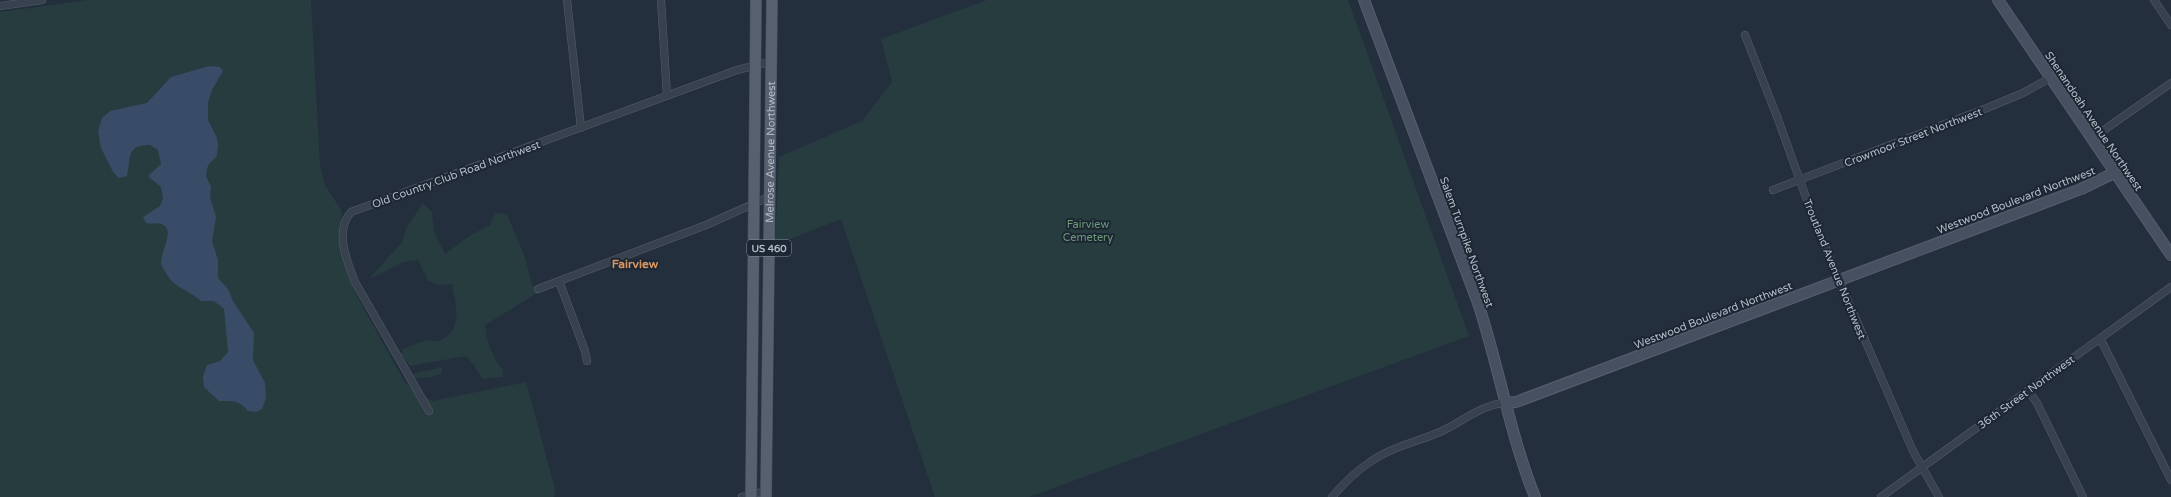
<svg xmlns="http://www.w3.org/2000/svg" width="2171" height="497" font-family="'Varela Round',sans-serif">
	<style>
		.green { fill: #263c3f }
		.water { fill: #394c67 }
		.lines { fill: none; stroke-linecap: round; stroke-linejoin: round }
		.street-casing { stroke: #565f6c; stroke-width: 8 }
		.secondary-casing { stroke: #565f6c; stroke-width: 12 }
		.primary-casing { stroke: #414a57; stroke-width: 12 }
		.street { stroke: #38414e; stroke-width: 7 }
		.secondary { stroke: #465061; stroke-width: 10 }
		.primary { stroke: #56606e; stroke-width: 11 }
		.labels { text-anchor: middle; stroke-width: 4; stroke-linejoin: round; paint-order: stroke }
		.shield { fill: #1d2633; stroke: #878f9c; stroke-width: 1 }
		.shield-label { font-size: 10px; font-weight: bold; fill: #b4bcc9 }
		.street-label { font-size: 11px; fill: #b4bcc9; stroke: #1d2633 }
		.park-label { font-size: 11px; fill: #6b9a76; stroke: #1d2633 }
		.neighbourhood-label { font-size: 12px; font-weight: bold; fill: #d59563; stroke: #1d2633 }
	</style>
	<rect width="100%" height="100%" fill="#242f3e"/>
	<path class="green" d="M88 0H311L320 165 325 185 341 210 343 218 340 231 341 246 346 269 357 296 405 383 432 401 526 382 555 489 554 497H0V12Z
		M987 0H1348L1469 336 1029 497H935L841 219 775 245 779 157 862 121 892 82 881 39Z
		M423 203 432 212 434 231 445 254 471 235 490 225 495 213 507 214 525 257 531 281 536 294 485 325C486 340 493 359 503 370V377L482 379 474 365 466 356 410 366 401 354 403 349C410 346 417 343 424 341 429 339 434 342 439 341 464 331 456 305 452 284L439 285 428 281 418 260C399 260 387 273 370 278L403 241 406 228Z
		M439 368H442L441 374 431 377 414 378 413 374C422 371 431 371 439 368Z"/>
	<path class="water" d="M209 66 220 67 223 71 212 90 208 103V120L217 138 218 145 217 156 208 165 206 176 211 187 210 197 216 217 212 241 218 260V278L228 289 233 301 254 333 253 360 265 383 266 398 262 409 256 412 248 411C238 399 233 401 219 401L204 387 203 376 207 365 220 361 228 352 224 309 214 301H201C186 287 174 291 162 266 157 255 178 229 161 224 156 222 151 225 146 223L143 217 160 206 163 198 161 187 149 177V175L161 164 158 150 150 145C125 144 131 161 127 176L119 178 113 172 101 148 98 131 102 118 110 111 147 103 171 77Z"/>
	<g class="lines">
		<defs>
			<path id="street" d="M567 0 581 128
				M661 0 667 96
				M2154 0 2171 25
				M0 6 42 0
				M1745 35 1778 119 1813 217 1839 280 1913 451 1939 497
				M2091 139 2171 83
				M1773 190 1987 108 2023 93 2050 78
				M559 281 585 351 587 361
				M538 289 706 225 769 197
				M2100 338 2171 480
				M2028 390 2037 403 2083 497
				M429 411 355 282C347 261 334 232 351 212L737 70 770 62
				M742 497 766 491
				M1332 497C1343 484 1355 472 1370 462 1391 447 1417 442 1440 432 1462 422 1482 404 1506 403
				M1881 497 2171 287"/>
			<path id="secondary" d="M1364 0 1478 303C1499 367 1510 435 1535 497
				M1998 0 2171 255
				M1506 403 1516 402 2081 189 2114 173"/>
			<g id="primary">
				<path d="M751 497 756 0"/>
				<path id="s1" d="M766 497 772 0"/>
			</g>
		</defs>
		<use href="#street" class="street-casing"/>
		<use href="#secondary" class="secondary-casing"/>
		<use href="#primary" class="primary-casing"/>
		<use href="#street" class="street"/>
		<use href="#secondary" class="secondary"/>
		<use href="#primary" class="primary"/>
	</g>
	<g class="labels">
		<rect class="shield" x="747" y="240" width="44" height="16" rx="3"/>
		<g class="shield-label">
			<text x="769" y="252">US 460</text>
		</g>
		<g class="street-label">
			<text transform="translate(2094 121) rotate(56)" y="4">Shenandoah Avenue Northwest</text>
			<text transform="translate(1913 137) rotate(-21)" y="4">Crowmoor Street Northwest</text>
			<text dy="4" stroke="none"><textPath href="#s1" startOffset="345">Melrose Avenue Northwest</textPath></text>
			<text transform="translate(456 174) rotate(-20)" y="4">Old Country Club Road Northwest</text>
			<text transform="translate(2016 200) rotate(-21)" y="4">Westwood Boulevard Northwest</text>
			<text transform="translate(1467 242) rotate(70)" y="4">Salem Turnpike Northwest</text>
			<text transform="translate(1835 269) rotate(68)" y="4">Troutland Avenue Northwest</text>
			<text transform="translate(1713 315) rotate(-21)" y="4">Westwood Boulevard Northwest</text>
			<text transform="translate(2026 392) rotate(-36)" y="4">36th Street Northwest</text>
		</g>
		<g class="park-label">
			<text x="1088" y="228">Fairview<tspan x="1088" dy="13">Cemetery</tspan></text>
		</g>
		<g class="neighbourhood-label">
			<text x="635" y="268">Fairview</text>
		</g>
	</g>
</svg>
